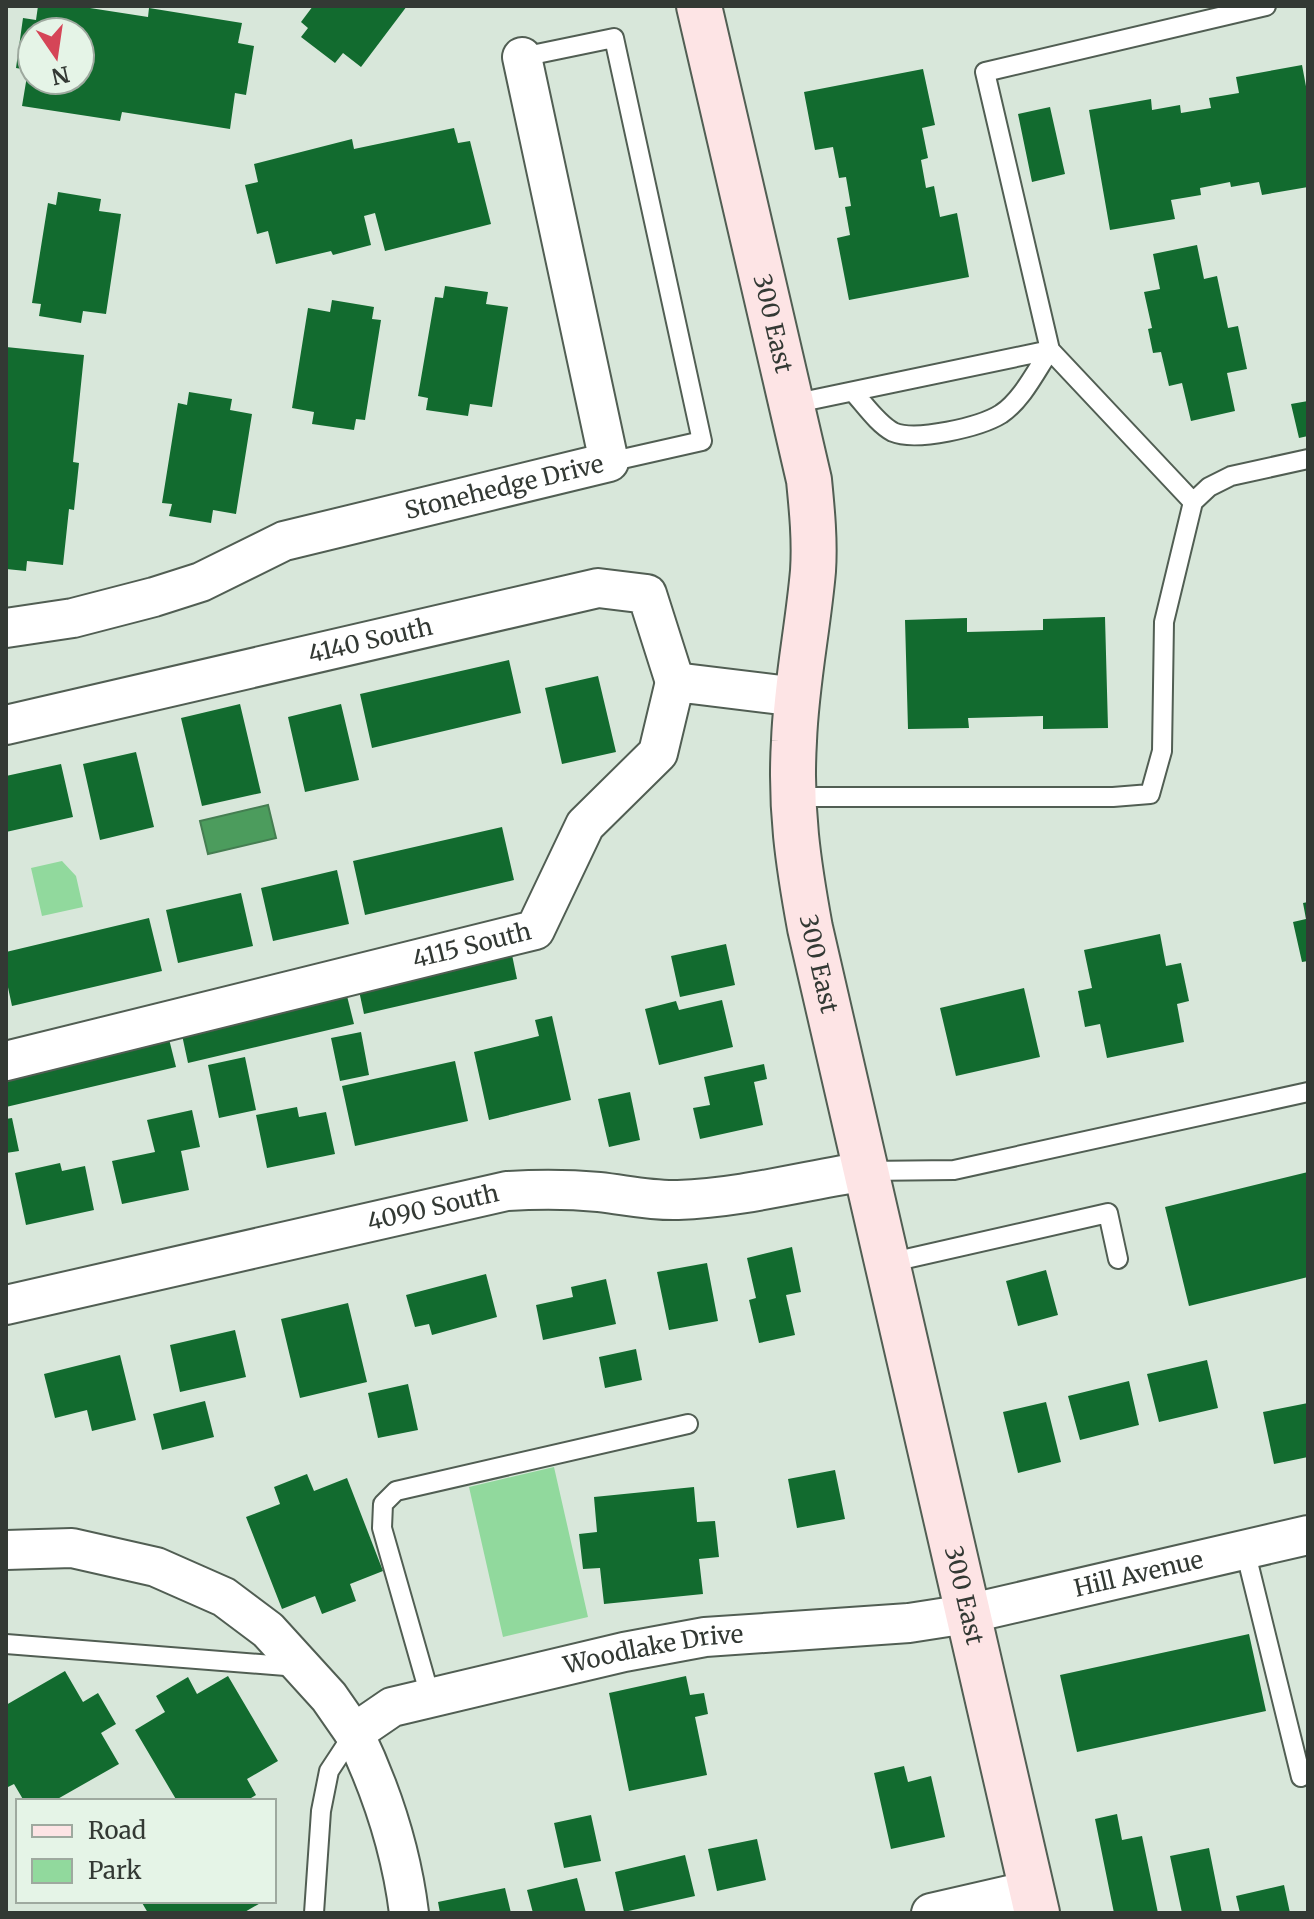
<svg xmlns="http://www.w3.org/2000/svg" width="1314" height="1919" font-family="Merriweather,serif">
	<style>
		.green { fill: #91d99d }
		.water { fill: #4c9c5d; stroke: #447e51; stroke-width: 2 }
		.building { fill: #126b2f; fill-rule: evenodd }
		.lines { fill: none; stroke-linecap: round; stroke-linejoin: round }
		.lane-casing { stroke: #515e53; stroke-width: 22 }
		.street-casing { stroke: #515e53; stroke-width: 42 }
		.secondary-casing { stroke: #515e53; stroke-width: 48 }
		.lane { stroke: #fff; stroke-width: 18 }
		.street { stroke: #fff; stroke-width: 38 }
		.secondary { stroke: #fde4e5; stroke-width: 44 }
		.labels { text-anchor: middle; stroke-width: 8; stroke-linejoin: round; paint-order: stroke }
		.street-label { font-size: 24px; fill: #333934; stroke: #e5f4e7 }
	</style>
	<rect width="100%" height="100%" fill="#d8e7da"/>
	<path class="green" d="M62 861 76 876 83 907 42 916 31 868Z
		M554 1467 588 1617 503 1637 469 1487Z"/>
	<path class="water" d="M268 805 276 838 208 854 200 821Z"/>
	<path class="building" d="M38 6H77L148 17 149 8 242 23 238 43 254 46 246 95 235 93 230 129 122 112 120 121 22 106 28 70 16 68 23 18 36 20ZM32 32H80V80H32Z
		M313 6H407L361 67 343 53 335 63 301 37 308 28 301 22Z
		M1302 65 1308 97V187L1262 195 1259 182 1231 187 1230 182 1200 188 1201 195 1171 200 1175 219 1110 230 1089 110 1151 99 1152 110 1180 105 1181 113 1211 108 1209 98 1239 93 1236 77Z
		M923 69 935 125 922 128 928 158 921 160 926 188 934 186 940 217 957 213 969 277 849 300 837 238 850 235 845 207 851 206 846 177 839 178 833 147 815 150 804 92Z
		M1050 107 1065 174 1032 182 1018 114Z
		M454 128 458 143 470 141 491 224 385 251 375 213 364 216 371 245 333 255 331 251 276 264 268 231 257 234 245 185 258 182 254 164 352 139 354 149Z
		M58 192 101 199 99 211 121 214 106 314 83 311 81 323 39 316 41 304 32 303 48 203 56 205Z
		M1197 245 1204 279 1217 276 1228 328 1238 326 1247 369 1227 373 1235 411 1191 421 1182 383 1169 386 1161 352 1153 353 1148 329 1152 328 1144 292 1160 289 1153 254Z
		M445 286 488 292 486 304 508 307 492 407 470 404 468 416 426 410 428 398 418 396 435 297 443 298Z
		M332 300 374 307 372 319 381 320 365 420 356 419 354 430 312 424 314 412 292 408 308 308 330 312Z
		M6 347 84 355 73 462 79 463 74 510 69 509 63 565 27 561 26 571 6 569Z
		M189 392 232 399 230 410 252 414 236 514 213 510 211 523 169 516 172 504 162 503 178 403 187 405Z
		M1308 401V436L1299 438 1291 404Z
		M1105 617 1108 728 1043 729V716L968 718 969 728 908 729 905 620 967 618V632L1043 630V619Z
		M509 660 521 713 372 748 360 694Z
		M598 676 616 752 562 764 545 688Z
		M240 704 261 793 202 806 181 718Z
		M341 704 359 780 305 792 288 717Z
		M136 752 154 827 100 840 83 764Z
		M61 764 73 817 6 832V776Z
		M502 827 514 880 365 915 353 861Z
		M337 870 349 924 273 941 261 888Z
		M241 893 253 946 178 963 166 910Z
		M1308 902V961L1302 962 1293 922 1306 919 1303 903Z
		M149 918 162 971 12 1006 6 978V952Z
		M1160 934 1166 966 1181 963 1189 1001 1177 1004 1184 1042 1107 1058 1100 1024 1085 1027 1078 991 1092 988 1084 950Z
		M726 944 735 985 680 997 671 956Z
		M511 950 517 979 364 1014 358 986Z
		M1024 988 1040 1057 956 1076 940 1008Z
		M347 996 354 1024 188 1063 182 1035Z
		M722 1000 733 1047 659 1065 645 1009 676 1001 679 1010Z
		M552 1016 571 1100 489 1120 474 1052 539 1036 535 1020Z
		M361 1032 369 1075 340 1081 331 1038Z
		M169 1039 176 1067 6 1107V1077Z
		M245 1057 256 1110 219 1118 208 1065Z
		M455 1061 468 1121 355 1146 342 1086Z
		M764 1064 767 1079 754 1082 763 1125 700 1139 693 1108 710 1105 704 1077Z
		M630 1092 640 1140 609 1147 598 1099Z
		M297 1107 299 1117 326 1112 335 1154 267 1168 256 1115Z
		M192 1110 200 1147 181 1151 189 1190 122 1204 112 1161 155 1152 147 1120Z
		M12 1118 19 1151 6 1153V1119Z
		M60 1163 62 1171 85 1166 94 1210 26 1225 15 1173Z
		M1308 1172V1277L1189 1306 1165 1207Z
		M792 1247 801 1292 786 1295 795 1335 759 1343 749 1300 756 1298 747 1258Z
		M707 1263 718 1321 669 1330 657 1272Z
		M1046 1270 1058 1315 1018 1326 1006 1281Z
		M486 1274 497 1317 432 1335 429 1324 415 1327 406 1295Z
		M606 1279 616 1324 543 1340 536 1305 573 1297 571 1287Z
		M348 1303 367 1382 300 1398 281 1319Z
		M235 1330 246 1377 180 1392 170 1345Z
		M636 1349 642 1380 605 1388 599 1357Z
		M120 1355 136 1420 92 1431 87 1410 55 1418 44 1374Z
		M1207 1360 1218 1408 1159 1422 1147 1374Z
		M1129 1381 1139 1425 1080 1440 1068 1396Z
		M408 1384 418 1430 378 1438 368 1393Z
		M205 1401 214 1437 162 1450 153 1414Z
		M1046 1402 1061 1462 1018 1473 1003 1412Z
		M1308 1403V1457L1274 1464 1263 1412Z
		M835 1470 845 1519 797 1528 788 1479Z
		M307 1474 314 1491 347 1478 383 1571 350 1584 356 1601 322 1614 315 1596 282 1609 246 1517 280 1504 274 1487Z
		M694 1487 697 1522 715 1521 719 1557 699 1559 703 1594 604 1604 600 1568 583 1569 579 1534 597 1532 594 1497Z
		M1249 1634 1266 1711 1077 1752 1060 1675Z
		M65 1671 83 1702 98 1693 116 1724 101 1733 119 1764 54 1801H24L14 1784 6 1788V1705Z
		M228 1676 278 1761 247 1779 256 1795 246 1801H218L216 1798 211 1801H177L135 1730 165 1712 156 1696 188 1677 197 1694Z
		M686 1676 690 1695 704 1693 708 1714 695 1717 707 1775 629 1791 609 1693Z
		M904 1766 908 1782 931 1776 945 1837 891 1849 874 1773Z
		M1117 1814 1122 1840 1142 1836 1158 1913H1114L1095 1819Z
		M591 1815 601 1861 564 1868 554 1823Z
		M757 1839 766 1880 717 1891 708 1849Z
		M1209 1848 1222 1913H1182L1170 1856Z
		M685 1855 695 1896 624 1912 615 1872Z
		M577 1878 586 1913H533L527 1890Z
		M1284 1885 1290 1913H1240L1236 1896Z
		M505 1888 511 1913H440L438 1902Z
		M141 1901H264L243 1913H148Z"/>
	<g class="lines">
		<defs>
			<path id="lane" d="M522 57 614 38 702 441 609 462
				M854 393C865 405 878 424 893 432 916 442 980 427 1001 414 1022 400 1036 371 1050 350
				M792 404 1050 350
				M1193 502 1050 350 985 72 1266 6
				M792 797H1113L1150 794 1162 751 1164 622 1193 502 1209 487 1231 476 1308 459
				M866 1171 954 1170 1308 1092
				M888 1263 1108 1213 1118 1259
				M1245 1550 1301 1777
				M6 1644 298 1667
				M430 1696 382 1528 383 1504 396 1491 688 1424
				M314 1913 321 1811 329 1771 354 1733"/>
			<g id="street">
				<path id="s1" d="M6 628 73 618 154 597 201 582 284 541 609 462 522 57"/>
				<path id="s2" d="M6 725 598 588 647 594 675 682"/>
				<path id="s3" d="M6 1061 535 930 585 825 658 753 675 682 798 697"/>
				<path id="s4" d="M6 1305 507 1191C538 1189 568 1189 599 1192 626 1195 651 1201 678 1200 740 1198 804 1181 866 1171"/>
				<path id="s5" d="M6 1550 72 1548 156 1567 224 1597 268 1630 329 1697 354 1733 392 1707 624 1652 705 1637 909 1623 967 1614 1308 1535"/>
				<path d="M354 1733C382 1791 401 1848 409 1913"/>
				<path d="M931 1913 1031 1890"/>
			</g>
			<g id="secondary">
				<path id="s6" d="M699 6 809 480C812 510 815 541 813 571 808 628 796 684 794 741 790 808 798 863 810 928L1037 1913"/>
			</g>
		</defs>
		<use href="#lane" class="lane-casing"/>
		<use href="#street" class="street-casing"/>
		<use href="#secondary" class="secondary-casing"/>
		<use href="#lane" class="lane"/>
		<use href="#street" class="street"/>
		<use href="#secondary" class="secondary"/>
	</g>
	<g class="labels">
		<g class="street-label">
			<text dy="8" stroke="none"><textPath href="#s6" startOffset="326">300 East</textPath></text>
			<text dy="8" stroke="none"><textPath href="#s1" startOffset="520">Stonehedge Drive</textPath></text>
			<text dy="8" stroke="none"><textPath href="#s2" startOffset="374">4140 South</textPath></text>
			<text dy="8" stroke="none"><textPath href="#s3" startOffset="480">4115 South</textPath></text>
			<text dy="8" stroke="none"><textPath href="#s6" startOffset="974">300 East</textPath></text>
			<text dy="8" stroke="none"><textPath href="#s4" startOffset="438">4090 South</textPath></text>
			<text dy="8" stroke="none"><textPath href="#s5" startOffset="1222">Hill Avenue</textPath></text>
			<text dy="8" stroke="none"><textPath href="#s6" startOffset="1622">300 East</textPath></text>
			<text dy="8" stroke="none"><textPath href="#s5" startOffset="730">Woodlake Drive</textPath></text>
		</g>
	</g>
	<rect width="1314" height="1919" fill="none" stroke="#333934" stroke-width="16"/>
	<rect x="16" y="1799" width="260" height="104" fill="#e5f4e7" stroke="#9ea99f" stroke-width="2"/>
	<rect x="32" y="1825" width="40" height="12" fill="#fde4e5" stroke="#9ea99f" stroke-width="2"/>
	<text x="88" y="1839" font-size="24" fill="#333934">Road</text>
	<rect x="32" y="1859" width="40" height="24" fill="#91d99d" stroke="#9ea99f" stroke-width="2"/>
	<text x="88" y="1879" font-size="24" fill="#333934">Park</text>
	<g transform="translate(56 56) rotate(167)"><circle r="38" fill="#e5f4e7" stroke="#9ea99f" stroke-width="2"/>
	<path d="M0-6L14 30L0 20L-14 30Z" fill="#d54557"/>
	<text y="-12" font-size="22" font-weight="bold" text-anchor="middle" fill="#333934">N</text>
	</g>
</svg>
